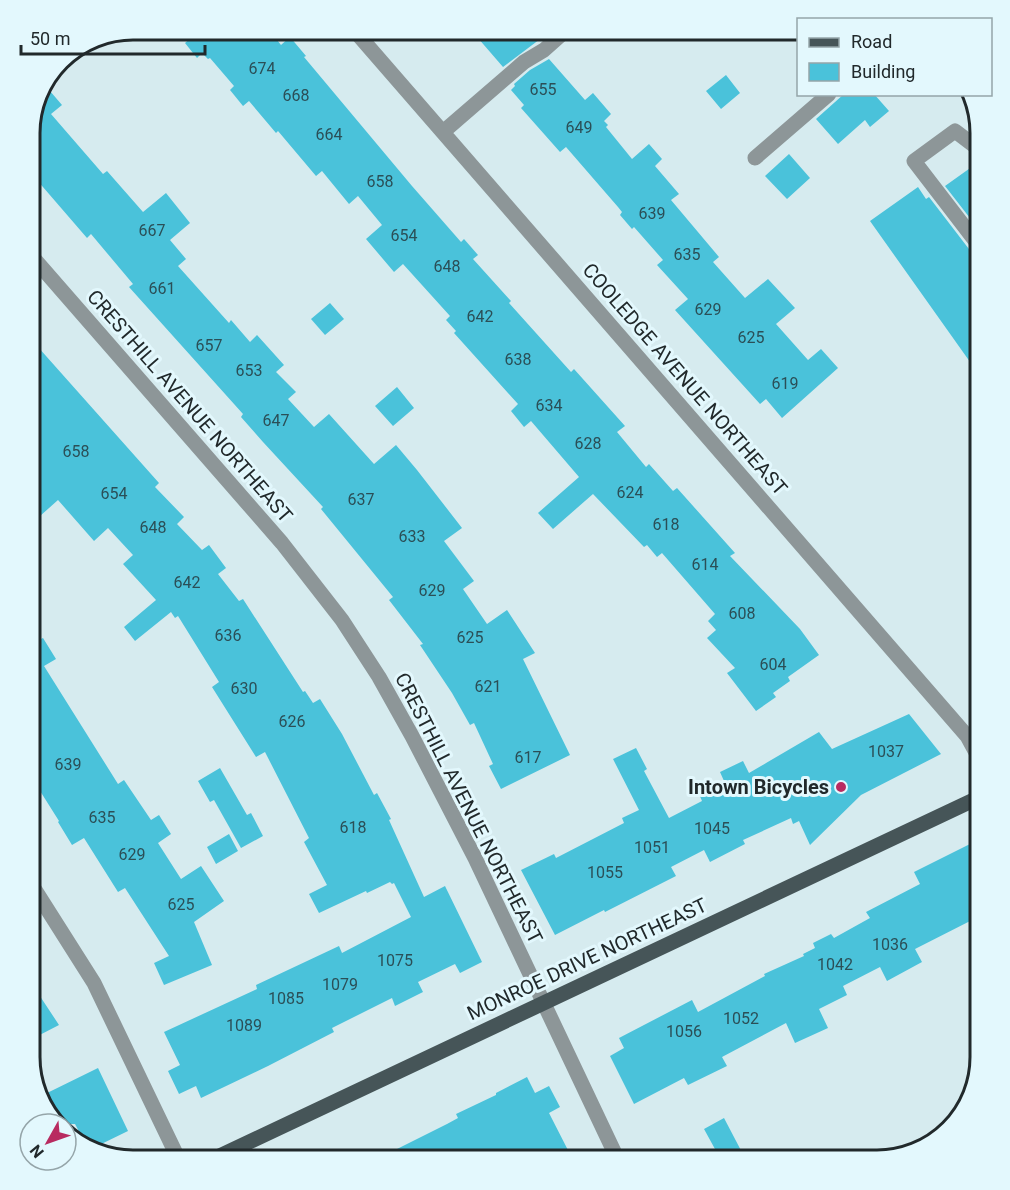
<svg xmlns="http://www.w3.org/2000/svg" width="1010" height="1190" font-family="Roboto,sans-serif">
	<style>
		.building { fill: #4ac2da }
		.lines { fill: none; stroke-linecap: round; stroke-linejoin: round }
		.minor { stroke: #8d9698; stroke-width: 15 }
		.major { stroke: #465558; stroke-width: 15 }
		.poi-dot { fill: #b82b60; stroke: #e3f8fd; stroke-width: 2 }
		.labels { text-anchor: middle; stroke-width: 6; stroke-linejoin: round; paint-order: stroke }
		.number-label { font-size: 16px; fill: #2b4f57 }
		.street-label { font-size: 20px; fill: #21292b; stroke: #e3f8fd }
		.poi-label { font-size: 20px; font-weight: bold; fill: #21292b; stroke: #e3f8fd; text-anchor: end }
		.rim { fill: none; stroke: #21292b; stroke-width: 3 }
	</style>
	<rect width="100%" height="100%" fill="#d6ebef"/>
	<path class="building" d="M200 30H269L281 45 290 37 306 56 304 57 412 186 461 242 464 239 478 255 473 259 511 301 509 303 571 372 574 369 625 426 617 432 646 467 649 464 673 491 677 488 735 553 730 556 800 629 819 655 788 677 790 681 773 693 776 697 756 711 727 673 735 668 707 638 716 630 708 621 715 614 662 553 657 557 647 545 644 547 593 494 553 529 538 513 579 477 531 421 524 427 511 411 518 404 454 333 456 331 446 320 450 316 403 264 394 272 366 239 382 225 358 196 349 204 322 171 316 176 278 131 276 133 249 101 243 106 230 90 234 86 210 58 208 59 202 53 197 58 185 43Z
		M471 30H552L503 67Z
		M549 59 585 100 593 93 611 114 604 121 608 125 606 127 632 159 649 144 662 159 655 166 679 194 671 200 719 257 713 262 745 298 768 279 795 308 776 324 808 360 821 349 838 368 782 418 766 399 760 404 675 310 688 299 657 265 663 260 634 227 632 229 620 215 622 212 618 207 566 147 560 152 521 108 524 105 511 90 515 86 514 84 530 70Z
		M726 75 740 93 721 109 706 91Z
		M44 84 62 105 51 114 103 174 107 171 143 212 166 193 190 223 170 240 186 259 178 266 229 323 231 320 250 342 257 335 284 365 276 372 296 392 288 399 314 427 329 414 374 464 396 445 417 470 462 528 444 541 474 581 463 589 487 624 507 610 535 653 523 659 570 755 501 789 489 766 493 764 474 723 470 725 452 693 420 645 423 644 389 600 393 597 321 509 323 507 263 442 241 417 243 414 129 287 133 284 91 234 87 238 30 172V126L41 87Z
		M844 94H874L889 111 870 127 865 120 838 144 816 119Z
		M789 154 810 178 787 199 765 176Z
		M980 161V231L945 186Z
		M918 187 926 199 929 197 972 253 980 257V376L870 221Z
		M330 303 344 319 325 335 311 319Z
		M30 338 159 483 155 487 184 517 177 524 202 550 209 545 226 568 218 574 239 601 243 599 303 692 305 691 313 703 320 699 342 734 374 795 377 793 391 819 389 820 424 897 445 886 482 962 460 973 455 964 418 982 423 992 395 1006 392 998 332 1028 334 1032 268 1066 201 1098 196 1086 179 1094 168 1071 180 1065 164 1032 257 989 256 985 339 946 342 953 411 917 394 883 392 884 390 882 367 893 366 891 319 913 309 894 327 885 304 842 309 838 265 752 256 757 212 687 219 682 178 616 175 618 171 612 135 641 124 627 156 600 123 564 133 555 108 528 94 541 58 500 30 525Z
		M397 387 414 408 393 426 375 406Z
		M43 638 56 659 44 666 118 784 124 780 151 820 159 815 171 834 158 843 181 879 201 866 224 901 194 922 212 965 164 985 154 963 169 956 125 888 118 892 84 838 72 845 58 822 59 821 30 775V644Z
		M909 714 941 754 861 795 810 845 799 821 793 824 791 818 743 840 745 844 710 862 704 850 671 867 676 876 605 912 604 910 555 935 521 870 554 854 556 858 624 823 622 818 639 810 613 759 636 748 647 769 644 771 669 818 702 801 699 794 724 781 720 772 743 761 749 773 819 732 832 749Z
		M220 768 247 815 251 813 263 836 241 848 214 800 210 802 198 781Z
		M229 834 238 851 216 864 207 847Z
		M980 839V916L915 949 922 962 887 981 880 967 843 986 847 995 819 1009 828 1028 795 1043 786 1023 722 1057 727 1066 688 1085 684 1078 634 1104 610 1056 624 1048 619 1038 692 1000 698 1012 765 976 764 974 804 956 803 954 815 948 813 943 831 934 834 938 870 918 866 912 920 884 914 872Z
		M30 981 59 1025 30 1040Z
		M98 1068 128 1131 89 1150 75 1124H57L51 1119 43 1095Z
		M527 1077 535 1093 549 1086 560 1107 549 1113 573 1160H375L447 1124 458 1118 456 1114 496 1095V1093Z
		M724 1118 746 1160H721L704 1129Z"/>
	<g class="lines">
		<path class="minor" d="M354 30 967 736 980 760
			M443 132 524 62 544 50 562 34
			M980 150 955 131 914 161 980 247
			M755 158 829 94
			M30 254 282 543 342 620 379 677 412 736 475 858 618 1160
			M30 882 94 983 179 1160"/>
		<path class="major" d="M211 1160 980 797"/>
	</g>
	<circle class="poi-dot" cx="841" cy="787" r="6"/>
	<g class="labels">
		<g class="number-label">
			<text x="262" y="74">674</text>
			<text x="543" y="95">655</text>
			<text x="296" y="101">668</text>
			<text x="579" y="133">649</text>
			<text x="329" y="140">664</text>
			<text x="380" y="187">658</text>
			<text x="652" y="219">639</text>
			<text x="152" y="236">667</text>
			<text x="404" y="241">654</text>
			<text x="687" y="260">635</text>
			<text x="447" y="272">648</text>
			<text x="162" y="294">661</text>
			<text x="708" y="315">629</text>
			<text x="480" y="322">642</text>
			<text x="751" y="343">625</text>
			<text x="209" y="351">657</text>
			<text x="518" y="365">638</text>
			<text x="249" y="376">653</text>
			<text x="785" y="389">619</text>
			<text x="549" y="411">634</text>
			<text x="276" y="426">647</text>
			<text x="588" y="449">628</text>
			<text x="76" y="457">658</text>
			<text x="630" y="498">624</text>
			<text x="114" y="499">654</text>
			<text x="361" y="505">637</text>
			<text x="666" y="530">618</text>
			<text x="153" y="533">648</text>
			<text x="412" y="542">633</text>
			<text x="705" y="570">614</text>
			<text x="187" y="588">642</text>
			<text x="432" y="596">629</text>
			<text x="742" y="619">608</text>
			<text x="228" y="641">636</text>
			<text x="470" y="643">625</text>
			<text x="773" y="670">604</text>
			<text x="488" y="692">621</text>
			<text x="244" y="694">630</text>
			<text x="292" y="727">626</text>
			<text x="886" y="757">1037</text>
			<text x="528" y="763">617</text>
			<text x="68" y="770">639</text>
			<text x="102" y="823">635</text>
			<text x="353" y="833">618</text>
			<text x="712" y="834">1045</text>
			<text x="652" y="853">1051</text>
			<text x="132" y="860">629</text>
			<text x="605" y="878">1055</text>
			<text x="181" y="910">625</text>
			<text x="890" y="950">1036</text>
			<text x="395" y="966">1075</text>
			<text x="835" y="970">1042</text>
			<text x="340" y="990">1079</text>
			<text x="286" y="1004">1085</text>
			<text x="741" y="1024">1052</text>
			<text x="244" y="1031">1089</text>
			<text x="684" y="1037">1056</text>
		</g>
		<g class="street-label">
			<text transform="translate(685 379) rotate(49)" y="7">COOLEDGE AVENUE NORTHEAST</text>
			<text transform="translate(190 406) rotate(49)" y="7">CRESTHILL AVENUE NORTHEAST</text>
			<text transform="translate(469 808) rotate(63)" y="7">CRESTHILL AVENUE NORTHEAST</text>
			<text transform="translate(587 959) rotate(-25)" y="7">MONROE DRIVE NORTHEAST</text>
		</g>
		<g class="poi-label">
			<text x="829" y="794">Intown Bicycles</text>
		</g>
	</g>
	<path d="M0 0H1010V1190H0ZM133 40H877A93 93 0 0 1 970 133V1057A93 93 0 0 1 877 1150H133A93 93 0 0 1 40 1057V133A93 93 0 0 1 133 40Z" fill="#e3f8fd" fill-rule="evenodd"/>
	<path class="rim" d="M133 40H877A93 93 0 0 1 970 133V1057A93 93 0 0 1 877 1150H133A93 93 0 0 1 40 1057V133A93 93 0 0 1 133 40Z"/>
	<rect x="797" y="18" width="195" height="78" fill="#e3f8fd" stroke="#95a5a9" stroke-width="1.5"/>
	<rect x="809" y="38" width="30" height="9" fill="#465558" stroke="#95a5a9" stroke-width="1.5"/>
	<text x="851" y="48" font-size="18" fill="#21292b">Road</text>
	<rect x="809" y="63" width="30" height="18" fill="#4ac2da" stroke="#95a5a9" stroke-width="1.5"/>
	<text x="851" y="78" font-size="18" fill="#21292b">Building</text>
	<g transform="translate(48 1142) rotate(230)"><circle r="28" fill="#e3f8fd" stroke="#95a5a9" stroke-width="1.5"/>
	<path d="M0-4.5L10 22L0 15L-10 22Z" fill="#b82b60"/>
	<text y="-9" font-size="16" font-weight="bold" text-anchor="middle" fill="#21292b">N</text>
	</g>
	<path d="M21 45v9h184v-9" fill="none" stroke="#21292b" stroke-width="3"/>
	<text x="30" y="45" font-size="18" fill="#21292b" stroke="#e3f8fd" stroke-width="4.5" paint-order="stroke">50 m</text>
</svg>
